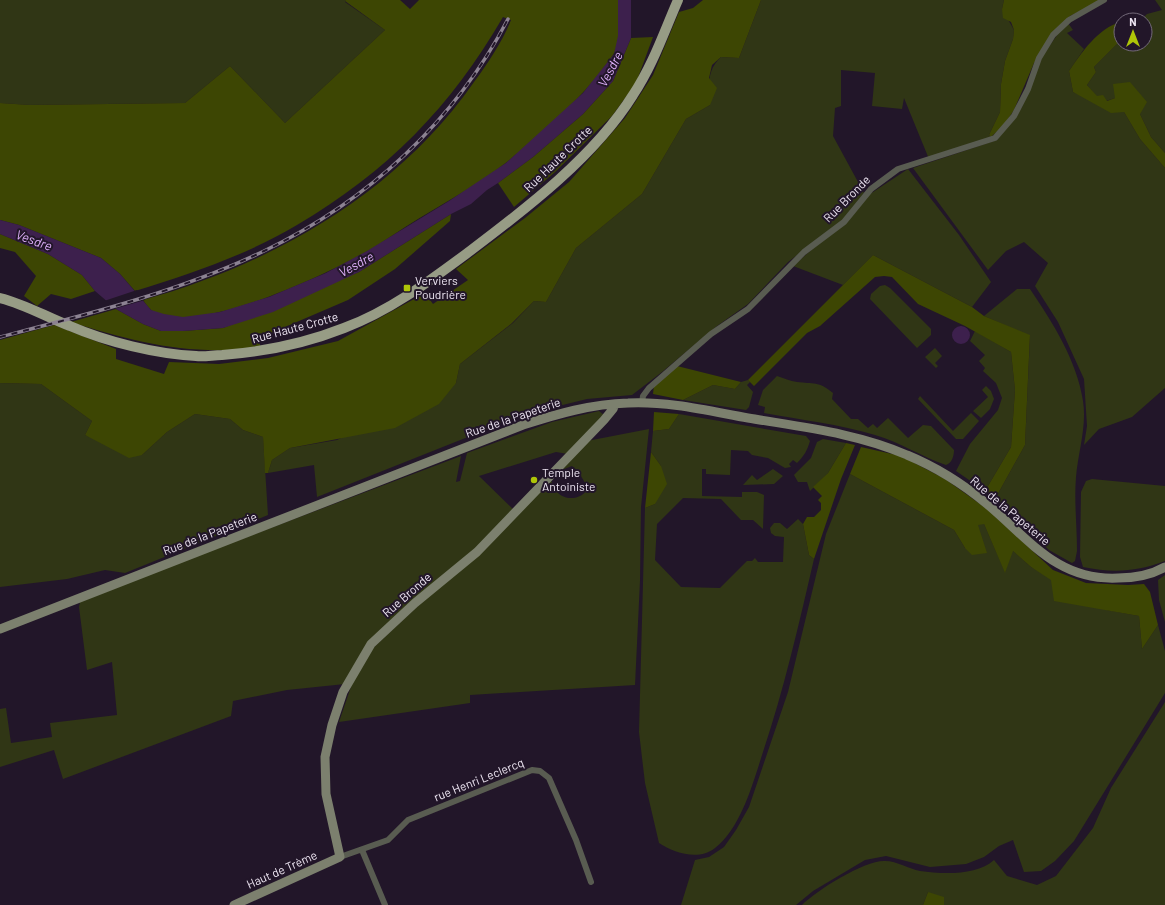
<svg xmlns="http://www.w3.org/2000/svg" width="1165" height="905" font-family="Barlow,sans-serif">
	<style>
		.green { fill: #303615 }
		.forest { fill: #3d4603 }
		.water { fill: #3d204d }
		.pier { fill: #221629 }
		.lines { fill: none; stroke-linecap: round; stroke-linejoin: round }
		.street { stroke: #595c51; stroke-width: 6 }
		.secondary { stroke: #7c806e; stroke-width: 9 }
		.primary { stroke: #979c85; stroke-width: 10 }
		.rail-casing { stroke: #8c8292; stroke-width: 3.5 }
		.rail { stroke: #221629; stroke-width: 2; stroke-dasharray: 6; stroke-linecap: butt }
		.poi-dot { fill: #aec508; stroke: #221629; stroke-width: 1.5 }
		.labels { text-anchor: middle; stroke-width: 4; stroke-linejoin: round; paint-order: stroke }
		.street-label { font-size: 12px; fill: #ede5f2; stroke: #221629 }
		.poi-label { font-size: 12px; fill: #ede5f2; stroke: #221629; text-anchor: start }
		.water-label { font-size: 13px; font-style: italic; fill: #dfb0fb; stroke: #221629 }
	</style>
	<rect width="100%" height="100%" fill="#221629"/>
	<path class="green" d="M0 0H346L345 2 385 30 285 123 230 66 185 103 30 105 0 103Z
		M761 0H1004L1002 9 1014 30 1013 39 1005 61 1001 84 1000 112 989 135 991 137 929 159 904 98 902 109 872 106 875 73 841 70V106L835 108 833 136 864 193 841 222 788 262 748 304 717 326 662 372 632 395 587 399 526 414 317 497 314 465 268 473 272 460 290 448 337 440 456 383 460 364 513 323 534 301 546 302 576 248 642 194 686 119 710 105C709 86 706 71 721 57L739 58Z
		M1155 0H1165V153L1151 137 1140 114 1115 98 1106 101 1097 97 1087 85 1096 72 1094 67 1121 40V44H1145V20H1141L1147 14 1162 10Z
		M1068 23 1073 30 1067 33 1084 49 1069 71 1073 92 1124 112 1140 139 1165 168V388L1132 417 1099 429 1084 445 1087 426 1084 379 1058 322 1035 286 1048 263 1024 242 1006 251 988 270 913 168 997 140 1022 107 1040 59 1060 31Z
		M908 169 959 235 991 282 972 307 873 255 843 285 793 266 825 238 867 196Z
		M885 285 890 288 931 329V335L917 348 870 299 871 294 880 286Z
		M1017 289H1030C1053 323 1077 361 1083 401 1087 426 1078 453 1076 477 1074 501 1077 526 1077 551L1075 561 1072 563 1049 550 995 499 1025 445 1030 336 984 316Z
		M975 331 1011 352 1015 390 1011 447 985 491 956 471 970 444 998 410 1002 398 996 383 983 371 985 368 979 361 985 355 970 341Z
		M935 348 942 356 935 363 938 366 936 368 925 357Z
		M777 376C784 378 790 381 797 382 813 384 819 381 833 393L832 399 851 419H858L868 428 873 424 877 428 888 418 908 438 923 425 931 426 954 450C954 456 952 463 946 465 922 457 900 442 875 435 839 424 801 420 764 413L765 407 758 405 763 390Z
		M748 380 750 382 747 385 753 392 749 407 746 410 683 400 713 385 735 389 741 382Z
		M0 383 41 384 92 421 85 435 142 455 167 432 195 414 230 419 243 430 263 437 268 515 125 573 105 570 67 579 0 587Z
		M986 386 991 391 994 399 990 409 981 418 973 411 988 397 982 390Z
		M920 396 953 431 971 413 979 421 963 439H956L918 399Z
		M599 411 604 415 568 454 556 452 479 476 515 511 462 562 380 632 345 684 287 690 233 701 231 716 63 779 54 750 0 767V709L6 708 11 743 52 737 50 723 117 715 112 662 87 670 79 607 80 602 199 555 461 456 456 482 460 481 467 453 552 422Z
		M679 414 806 436 810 441C807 451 804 456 797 463L793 460 789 464 791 467 785 468 768 458 752 455 748 451 731 450 730 475 706 474V469H702V496L742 497V492H757L764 495 763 529 753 520H741L721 499 683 498 657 524 655 560 681 587 720 588 747 561H752L755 558 758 562H783L784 537 775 536 771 533 770 528 774 523H780L787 529 798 519 803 524 809 555 814 559C799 624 784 689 763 752 753 783 741 828 715 848 699 861 674 853 659 843L645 783 639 732 645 508 655 504 661 466 651 452 653 431 669 429Z
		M649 429 641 507 640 581 635 685 470 695V703L339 722 356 672 373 648 551 481C553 484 554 490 557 492 566 502 583 499 588 488L578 471 572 466 564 469 562 467 587 441Z
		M823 439 846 443 828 473 810 491 807 482H798L794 475 811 458 817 442Z
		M773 469 783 476 774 484 743 485 752 475 757 480Z
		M850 474 954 530 965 548 978 524H984L1005 572 1012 550 1031 567 1107 610 1139 616 1142 649 1158 625 1165 651V693L1074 841 1055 861 1041 871 1024 872 1013 840 999 846 984 857 966 864 930 867 886 856 865 860 813 891 796 905H681L695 860 709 857 724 847 736 830 749 807 788 692 826 534Z
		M1092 479 1165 486V561C1137 572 1112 573 1083 567L1080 557 1081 492 1086 481Z
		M1165 575V622L1159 600 1158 580Z
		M1165 702V905H944L928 892 923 905H802C817 890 865 860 885 861 897 861 909 869 920 871 942 874 977 876 994 860L1007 876 1037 885 1056 876 1093 828 1111 788Z"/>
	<path class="forest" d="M346 0H400L410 9 419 0H619C619 16 622 41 613 55 585 96 545 131 507 162 479 184 448 201 418 219 401 229 384 242 366 252 327 274 192 339 151 310 148 307 145 303 143 300 272 264 396 194 474 82 488 63 502 42 511 20L503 17C451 107 387 172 297 225 247 255 190 274 135 291L120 274 101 258 19 225 0 220V103L30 105 185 103 230 66 285 123 385 30 345 1Z
		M703 0H761L739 58 721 57 712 65 709 78 717 88 710 105 686 119 642 194 576 248 546 302 534 301 511 324 460 364 456 383 439 404 395 428 290 448 272 460 268 473H265L263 437 243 430 230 419 195 414 167 432 142 455 129 458 85 435 92 421 41 384 0 383V340L54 325 116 349V359L164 374 169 362 219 364 268 358 338 341 425 293 433 304 468 280 456 269 525 218 569 182 625 118 653 75 679 12 693 8Z
		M1004 0H1102L1070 16 1034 63 1014 110 1004 125 991 137 989 135 1000 112 1001 84 1005 61 1013 39 1014 30 1011 22 1003 18 1002 9Z
		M1121 22V40L1094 67 1096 72 1087 85 1097 96 1103 95 1107 101 1115 98 1113 84 1130 82 1147 102 1140 114 1151 137 1165 153V168L1140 139 1124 112 1111 113 1073 92 1069 71C1082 52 1098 28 1121 22Z
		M653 37 636 83 612 116 555 172 514 207 498 183 533 157 583 114 613 81 631 38Z
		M451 214 450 221 395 269 348 300 271 333 260 340V347C193 357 134 342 71 322L116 309 143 324 161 331H183L223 328 359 272Z
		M0 234 48 254 82 275 95 291 71 299 51 294 37 306 24 296 36 276 15 252 0 248Z
		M873 255 972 307 984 316 1030 335 1025 445 995 499 985 491 1011 447 1015 390 1011 352 965 326 918 304 892 277 884 276 875 277 820 326 807 333 754 386 748 380Z
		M677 366 741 382 735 389 713 385 683 400 653 394 654 385Z
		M654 412 679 414 669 429 653 431Z
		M846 443 855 445 841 479 814 559 809 555 803 524 807 517H814L821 510V503L818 500 822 496 813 487 828 473Z
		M861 447 901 456 945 479 987 509 1053 570 1086 583 1128 585 1144 584 1150 592 1158 625 1142 649 1139 616 1054 601 1051 580 1031 567 1013 551 1005 573 984 524 978 525 987 553 972 555 965 548 954 530 850 474Z
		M651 452 661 466 667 484 655 504 645 508Z
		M928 892 944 897V905H923Z"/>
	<path class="water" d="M618 0H631V38L613 81 583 114 533 157 498 183 487 190 471 204 451 214 359 272 273 312 223 328 183 331H161L143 324 116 309 95 291 82 275 48 254 0 234V220L19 225 101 258 120 274 151 310 164 314 183 317 220 312 269 297 326 273 367 251 449 201 506 163 583 93 614 54 618 36Z
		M952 335a9 9 0 1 1 18 0a9 9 0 1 1-18 0Z"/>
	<path class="pier" d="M137 290 145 300 114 309 104 301Z"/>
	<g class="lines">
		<path class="street" d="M642 403 643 396 649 388 711 334 748 309 804 252 844 222 871 189 898 169 995 138 1014 116 1028 89 1039 58 1053 35 1069 20 1104 0
			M362 850 385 905
			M340 857 388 840 408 820 532 770 540 771 549 778 576 840 591 882"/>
		<path class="secondary" d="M0 629 523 425C557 414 591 404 628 403 668 401 709 411 748 418 801 427 857 433 907 455 936 467 963 484 987 504 1029 539 1057 581 1118 578 1134 578 1151 575 1165 567
			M234 905 340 857 326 794 325 757 332 725 343 692 371 644 415 603 477 552 604 420 613 409 615 404"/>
		<path class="primary" d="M0 298C25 304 46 317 70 326 107 342 156 354 196 356 205 357 213 355 222 355 263 352 306 343 344 328 390 311 431 280 470 251 527 208 595 156 633 95 653 65 664 32 678 0"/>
		<defs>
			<path id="rail" d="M0 337C89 314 181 291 264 251 368 201 455 121 508 19"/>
		</defs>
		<use href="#rail" class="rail-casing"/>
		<use href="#rail" class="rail"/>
	</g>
	<g class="poi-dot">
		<rect x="403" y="284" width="8" height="8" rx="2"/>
		<circle cx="534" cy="480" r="4"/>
	</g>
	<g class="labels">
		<g class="street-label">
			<text transform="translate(558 159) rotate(-44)" y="4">Rue Haute Crotte</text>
			<text transform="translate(847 199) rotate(-45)" y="4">Rue Bronde</text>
			<text transform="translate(295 328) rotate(-15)" y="4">Rue Haute Crotte</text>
			<text transform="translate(513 418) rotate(-19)" y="4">Rue de la Papeterie</text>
			<text transform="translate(1010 511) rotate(40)" y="4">Rue de la Papeterie</text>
			<text transform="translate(210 534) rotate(-21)" y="4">Rue de la Papeterie</text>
			<text transform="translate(407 595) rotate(-41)" y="4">Rue Bronde</text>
			<text transform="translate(479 780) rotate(-22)" y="4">rue Henri Leclercq</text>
			<text transform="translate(282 870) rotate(-24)" y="4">Haut de Trème</text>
		</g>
		<g class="poi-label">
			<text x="415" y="285">Verviers<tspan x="415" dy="14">Poudrière</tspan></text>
			<text x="542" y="477">Temple<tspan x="542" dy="14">Antoiniste</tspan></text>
		</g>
		<g class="water-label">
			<text transform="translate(610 69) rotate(-62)" y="5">Vesdre</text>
			<text transform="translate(34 240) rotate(20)" y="5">Vesdre</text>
			<text transform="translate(356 264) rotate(-29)" y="5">Vesdre</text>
		</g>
	</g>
	<g transform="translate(1133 32)"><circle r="19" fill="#221629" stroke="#736979"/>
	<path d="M0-3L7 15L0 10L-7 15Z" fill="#aec508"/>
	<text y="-6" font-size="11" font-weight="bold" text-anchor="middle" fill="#ede5f2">N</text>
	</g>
</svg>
